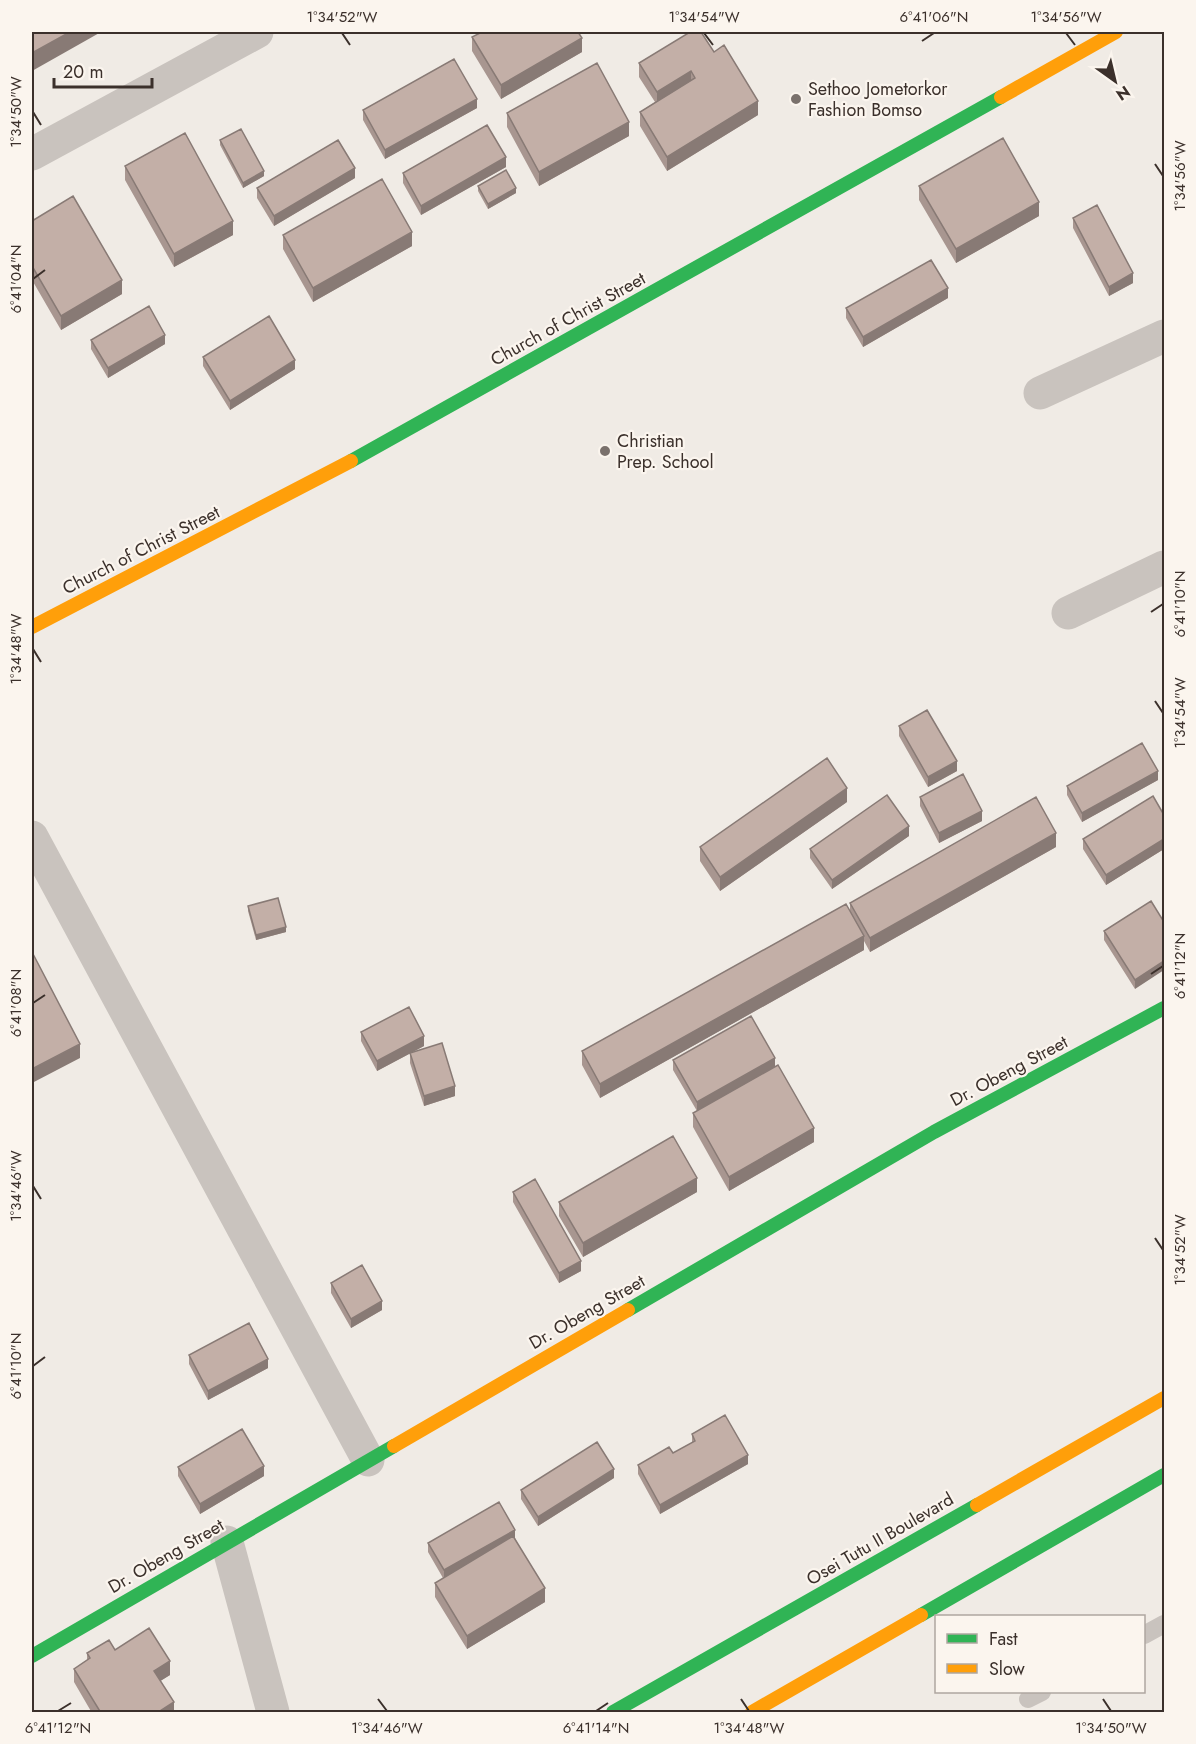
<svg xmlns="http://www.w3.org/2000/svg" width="1196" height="1744" font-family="Jost,sans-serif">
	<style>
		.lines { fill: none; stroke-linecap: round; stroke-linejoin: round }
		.lane { stroke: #c9c3be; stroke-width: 18 }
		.street { stroke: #c9c3be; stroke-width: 33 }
		.fast { stroke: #30b455; stroke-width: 14 }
		.slow { stroke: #ff9f0a; stroke-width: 14 }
		.wall { fill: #a89690 }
		.shaded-wall { fill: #887a75 }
		.building { fill: #c3afa7; stroke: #887a75; stroke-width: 1.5 }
		.ticks { fill: none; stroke: #3b302b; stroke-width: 2 }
		.poi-dot { fill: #7a716c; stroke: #fbf5ee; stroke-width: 2 }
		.labels { text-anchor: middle; stroke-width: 4.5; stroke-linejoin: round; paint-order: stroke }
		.poi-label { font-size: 18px; fill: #3b302b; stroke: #fbf5ee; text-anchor: start }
		.street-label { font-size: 18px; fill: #3b302b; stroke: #fbf5ee }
		.neatline { fill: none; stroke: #3b302b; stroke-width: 2 }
		.ticks-label { font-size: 15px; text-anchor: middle; fill: #3b302b }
	</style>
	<rect width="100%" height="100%" fill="#f0ebe5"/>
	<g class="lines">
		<path class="lane" d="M1144 1635 1164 1624
			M1028 1699 1042 1692"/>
		<path class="street" d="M32 154 257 32
			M1040 393 1164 336
			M1068 613 1164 567
			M32 837 368 1460
			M227 1542 273 1712"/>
		<path class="fast" d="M351 461 1001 97
			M628 1310 934 1132 1164 1008
			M921 1615 1164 1475
			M32 1656 394 1446
			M613 1712 977 1505"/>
		<path class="slow" d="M1001 97 1116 32
			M32 627 351 461
			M394 1446 628 1310
			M977 1505 1164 1398
			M752 1712 921 1615"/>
	</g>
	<path class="wall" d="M472 37 582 52 501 99 472 51Z
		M714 52 758 115 667 171 640 126V112L655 102 639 77V63Z
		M477 108 385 159 363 120V110Z
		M507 113 629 136 539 186 507 127Z
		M220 140 264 176 243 188 220 145Z
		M125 166 233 235 174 267 125 180Z
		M506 167 421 215 403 183V173Z
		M355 178 274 226 257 198V188Z
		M478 186 516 193 488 209 478 191Z
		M919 186 1039 216 956 263 919 200Z
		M1073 218 1133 283 1109 296 1073 228Z
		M32 221 122 294 61 330 32 280Z
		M283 235 412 246 313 302 283 249Z
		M948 298 863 347 846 318V308Z
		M91 340 165 344 108 378 91 349Z
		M203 357 295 369 230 410 203 366Z
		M899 726 957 771 928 787 899 736Z
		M1158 780 1082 822 1067 795V786Z
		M920 797 982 821 939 843 920 806Z
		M847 802 720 891 700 861V847Z
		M1164 815V849L1106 885 1083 849V839Z
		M909 836 832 889 810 858V849Z
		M1056 847 870 952 864 941V950L600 1098 582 1065V1051L850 911V903Z
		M1151 901 1135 989 1104 940V931Z
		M248 906 286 932 256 940 248 911Z
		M361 1032 424 1046 377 1071 361 1041Z
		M410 1053 455 1096 424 1106 410 1063Z
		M673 1060 775 1067 814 1142 729 1191 693 1127V1113L697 1111 673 1070Z
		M513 1192 581 1271 559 1283 513 1202Z
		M697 1192 583 1257 559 1216V1202Z
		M331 1283 382 1310 351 1328 331 1293Z
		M189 1355 268 1368 208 1400 189 1364Z
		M692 1434 748 1464 660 1514 638 1474V1465L673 1453 692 1443Z
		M178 1467 264 1476 200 1514 178 1476Z
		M614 1478 538 1526 521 1499V1490Z
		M515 1538 545 1602 467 1649 435 1597V1583L443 1578 428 1552V1543Z
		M115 1650 170 1675 160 1681 174 1713H92L74 1682V1669L87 1660V1653Z"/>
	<path class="shaded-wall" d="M70 32H101L32 71V53Z
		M582 38V52L501 99V85Z
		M691 71V85L657 106V92Z
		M477 99V108L385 159V150Z
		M758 101V115L667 171V157Z
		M629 122V136L539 186V172Z
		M506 157V167L421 215V206Z
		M355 168V178L274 226V216Z
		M264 171V176L243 188V183Z
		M516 188V193L488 209V204Z
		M1039 202V216L956 263V249Z
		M233 221V235L174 267V254Z
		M412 232V246L313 302V288Z
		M1133 273V283L1109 296V287Z
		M122 280V294L61 330V316Z
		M948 288V298L863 347V337Z
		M165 335V344L108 378V368Z
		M295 360V369L230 410V401Z
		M957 761V771L928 787V777Z
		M1158 771V780L1082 822V813Z
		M847 788V802L720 891V877Z
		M982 811V821L939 843V833Z
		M909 826V836L832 889V880Z
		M1056 833V847L870 952V938Z
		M1164 839V849L1106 885V875Z
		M286 927V932L256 940V935Z
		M864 936V950L600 1098V1084Z
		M1164 961V970L1135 989V980Z
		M424 1036V1046L377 1071V1061Z
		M80 1044V1058L32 1083V1069Z
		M775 1058V1068L697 1112V1102Z
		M455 1086V1096L424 1106V1096Z
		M814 1128V1142L729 1191V1177Z
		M697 1178V1192L583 1257V1243Z
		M581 1261V1271L559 1283V1273Z
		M382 1301V1310L351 1328V1319Z
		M268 1359V1368L208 1400V1391Z
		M748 1455V1464L660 1514V1505Z
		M264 1466V1476L200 1514V1504Z
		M614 1469V1478L538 1526V1517Z
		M515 1530V1539L444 1580V1570Z
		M545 1588V1602L467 1649V1636Z
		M170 1661V1675L154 1685V1671Z
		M174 1702V1713H157Z"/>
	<path class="building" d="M32 32H70L32 53Z
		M482 32H578L582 38 501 85 472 37Z
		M690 32H701L714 52 724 45 758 101 667 157 640 112 695 78 691 71 657 92 639 63Z
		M454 59 477 99 385 150 363 110Z
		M597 63 629 122 539 172 507 113Z
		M487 125 506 157 421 206 403 173Z
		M241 129 264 171 243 183 220 140Z
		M185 133 233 221 174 254 125 166Z
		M1003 138 1039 202 956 249 919 186Z
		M338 140 355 168 274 216 257 188Z
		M506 170 516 188 488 204 478 186Z
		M382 179 412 232 313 288 283 235Z
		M73 196 122 280 61 316 32 266V221Z
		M1097 205 1133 273 1109 287 1073 218Z
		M931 260 948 288 863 337 846 308Z
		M149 306 165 335 108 368 91 340Z
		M269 316 295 360 230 401 203 357Z
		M927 710 957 761 928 777 899 726Z
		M1142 743 1158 771 1082 813 1067 786Z
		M827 758 847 788 720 877 700 847Z
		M963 774 982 811 939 833 920 797Z
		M887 795 909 826 832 880 810 849Z
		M1153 796 1164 815V839L1106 875 1083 839Z
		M1036 797 1056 833 870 938 850 903Z
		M278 898 286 927 256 935 248 906Z
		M1151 901 1164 922V961L1135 980 1104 931Z
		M846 904 864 936 600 1084 582 1051Z
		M32 952 80 1044 32 1069Z
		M409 1007 424 1036 377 1061 361 1032Z
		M751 1016 775 1058 697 1102 673 1060Z
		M442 1043 455 1086 424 1096 410 1053Z
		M778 1065 814 1128 729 1177 693 1113Z
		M673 1136 697 1178 583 1243 559 1202Z
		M535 1179 581 1261 559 1273 513 1192Z
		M362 1265 382 1301 351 1319 331 1283Z
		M249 1323 268 1359 208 1391 189 1355Z
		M725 1415 748 1455 660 1505 638 1465 669 1447 673 1453 695 1441 692 1434Z
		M242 1429 264 1466 200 1504 178 1467Z
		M597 1442 614 1469 538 1517 521 1490Z
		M499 1502 515 1530 444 1570 428 1543Z
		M513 1536 545 1588 467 1636 435 1583Z
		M149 1628 170 1661 154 1671 174 1702 157 1713H101L74 1669 90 1658 87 1653 109 1640 115 1650Z"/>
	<path class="ticks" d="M342 33 350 45M704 33 713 45M1066 33 1075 45M922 41 934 33M33 112 41 125M1155 164 1163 176M33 279 45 270M1151 612 1163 604M33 649 41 662M1155 701 1163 713M1151 974 1163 966M33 1003 45 995M33 1186 41 1199M1155 1238 1163 1250M33 1366 45 1357M378 1699 387 1711M741 1699 749 1711M1103 1699 1111 1711M58 1711 71 1703M596 1711 608 1703"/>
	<g class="poi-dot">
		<circle cx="796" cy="99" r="6"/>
		<circle cx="605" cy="451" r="6"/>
	</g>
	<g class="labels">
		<g class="poi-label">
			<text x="808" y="95">Sethoo Jometorkor<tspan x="808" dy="21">Fashion Bomso</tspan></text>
			<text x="617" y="447">Christian<tspan x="617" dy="21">Prep. School</tspan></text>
		</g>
		<g class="street-label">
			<text transform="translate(568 319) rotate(-29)" y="6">Church of Christ Street</text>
			<text transform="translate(141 550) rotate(-27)" y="6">Church of Christ Street</text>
			<text transform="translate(1009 1071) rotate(-28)" y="6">Dr. Obeng Street</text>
			<text transform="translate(587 1312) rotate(-30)" y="6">Dr. Obeng Street</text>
			<text transform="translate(880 1539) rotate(-30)" y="6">Osei Tutu II Boulevard</text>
			<text transform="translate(166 1556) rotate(-30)" y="6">Dr. Obeng Street</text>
		</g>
	</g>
	<rect width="1196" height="1744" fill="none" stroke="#fbf5ee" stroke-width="66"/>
	<rect x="935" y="1615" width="210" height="78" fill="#fbf5ee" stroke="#aea6a0" stroke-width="1.5"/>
	<rect x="947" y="1634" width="30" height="9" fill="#30b455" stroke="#aea6a0" stroke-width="1.5"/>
	<text x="989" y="1645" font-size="18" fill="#3b302b">Fast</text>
	<rect x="947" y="1664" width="30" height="9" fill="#ff9f0a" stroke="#aea6a0" stroke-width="1.5"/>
	<text x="989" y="1675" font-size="18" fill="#3b302b">Slow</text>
	<g transform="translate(1115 81) rotate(146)" stroke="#fbf5ee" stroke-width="4.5" paint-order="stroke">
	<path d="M0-4.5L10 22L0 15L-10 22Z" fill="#3b302b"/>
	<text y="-9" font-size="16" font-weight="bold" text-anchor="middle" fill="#3b302b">N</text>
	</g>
	<path d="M54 78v9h98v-9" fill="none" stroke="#3b302b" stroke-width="3"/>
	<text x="63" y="78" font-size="18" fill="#3b302b" stroke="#fbf5ee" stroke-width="4.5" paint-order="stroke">20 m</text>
	<rect x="33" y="33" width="1130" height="1678" class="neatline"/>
	<g class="ticks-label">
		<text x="342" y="22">1°34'52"W</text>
		<text x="704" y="22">1°34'54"W</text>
		<text x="934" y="22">6°41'06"N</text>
		<text x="1066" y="22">1°34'56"W</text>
		<text transform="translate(16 112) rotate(-90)" y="5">1°34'50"W</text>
		<text transform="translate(1180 176) rotate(-90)" y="5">1°34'56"W</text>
		<text transform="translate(16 279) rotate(-90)" y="5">6°41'04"N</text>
		<text transform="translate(1180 604) rotate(-90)" y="5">6°41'10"N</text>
		<text transform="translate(16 649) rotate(-90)" y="5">1°34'48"W</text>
		<text transform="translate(1180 713) rotate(-90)" y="5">1°34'54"W</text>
		<text transform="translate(1180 966) rotate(-90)" y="5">6°41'12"N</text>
		<text transform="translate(16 1003) rotate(-90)" y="5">6°41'08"N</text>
		<text transform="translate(16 1186) rotate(-90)" y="5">1°34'46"W</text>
		<text transform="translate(1180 1250) rotate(-90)" y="5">1°34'52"W</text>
		<text transform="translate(16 1366) rotate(-90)" y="5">6°41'10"N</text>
		<text x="58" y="1733">6°41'12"N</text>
		<text x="387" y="1733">1°34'46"W</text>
		<text x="596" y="1733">6°41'14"N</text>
		<text x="749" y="1733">1°34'48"W</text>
		<text x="1111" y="1733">1°34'50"W</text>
	</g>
</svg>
